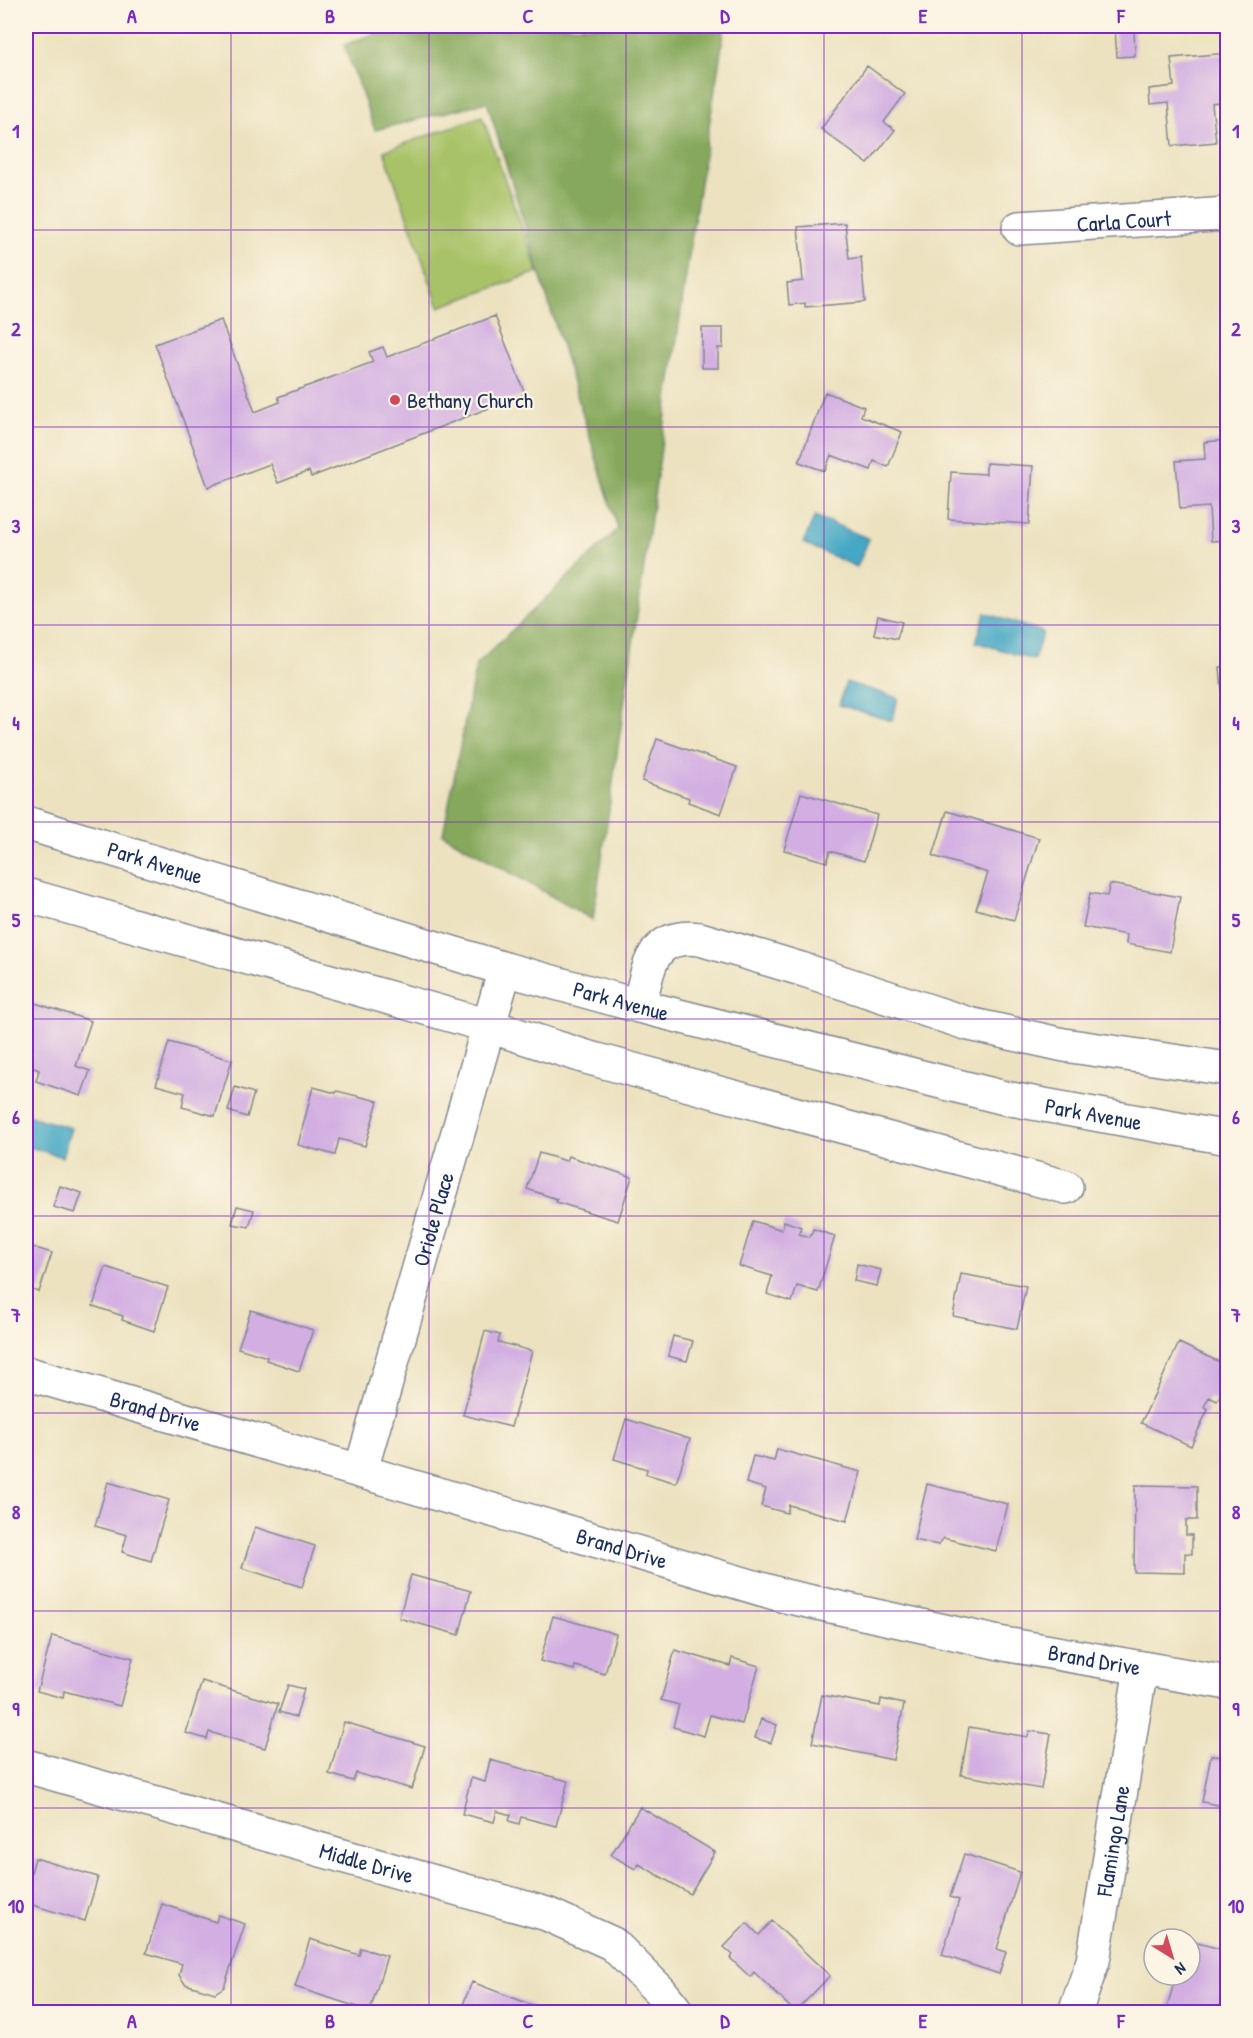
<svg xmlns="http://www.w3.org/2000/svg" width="1253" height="2038" font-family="'Patrick Hand',sans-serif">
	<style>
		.green { fill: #a8c268; stroke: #627863; stroke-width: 1.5 }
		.forest { fill: #86a85c; stroke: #506c5d; stroke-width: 1.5 }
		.water { fill: #45a8c5; stroke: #306c92; stroke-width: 1.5 }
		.building { fill: #d2aee2 }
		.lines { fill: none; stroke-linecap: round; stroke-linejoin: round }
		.minor-casing { stroke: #84888f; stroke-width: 36 }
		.major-casing { stroke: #84888f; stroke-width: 36 }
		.minor { stroke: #fff; stroke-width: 33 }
		.major { stroke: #fff; stroke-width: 33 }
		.grid { fill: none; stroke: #7b2cbf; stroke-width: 1.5; stroke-opacity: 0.55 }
		.poi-dot { fill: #d1495b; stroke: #fcf5e5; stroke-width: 2 }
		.labels { text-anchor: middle; stroke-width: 4.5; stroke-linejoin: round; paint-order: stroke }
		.street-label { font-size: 22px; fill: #1b2f5e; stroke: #fcf5e5 }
		.poi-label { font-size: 22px; fill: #1b2f5e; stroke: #fcf5e5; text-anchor: start }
		.neatline { fill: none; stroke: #7b2cbf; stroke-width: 2 }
		.grid-label { font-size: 20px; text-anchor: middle; font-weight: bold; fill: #7b2cbf }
	</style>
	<rect width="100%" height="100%" fill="#fcf5e5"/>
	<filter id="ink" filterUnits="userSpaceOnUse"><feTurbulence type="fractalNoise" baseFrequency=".0167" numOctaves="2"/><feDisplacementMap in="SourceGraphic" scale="12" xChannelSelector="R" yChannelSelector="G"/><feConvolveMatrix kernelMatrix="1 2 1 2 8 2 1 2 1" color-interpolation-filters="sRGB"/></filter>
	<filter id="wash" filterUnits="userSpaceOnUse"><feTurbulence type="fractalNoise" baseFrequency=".008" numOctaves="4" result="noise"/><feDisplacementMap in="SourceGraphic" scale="24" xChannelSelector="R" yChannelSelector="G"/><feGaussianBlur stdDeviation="1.35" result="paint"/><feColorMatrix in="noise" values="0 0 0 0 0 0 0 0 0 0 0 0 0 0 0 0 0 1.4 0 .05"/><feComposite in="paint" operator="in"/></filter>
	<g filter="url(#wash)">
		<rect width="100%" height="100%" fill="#ece2c0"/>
		<path class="green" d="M482 116 538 272 439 307 384 151Z"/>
		<path class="forest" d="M394 26H725L692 234 593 920 443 834 476 665 618 529 487 102 375 130 344 45Z"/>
		<path class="water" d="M815 516 869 539 857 567 803 543Z
			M985 613 1043 632 1034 660 976 642Z
			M846 682 898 698 892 721 839 705Z
			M26 1115 71 1128 62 1157 26 1146Z"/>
		<g id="blocks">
			<path class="building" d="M1134 29 1135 56 1117 57 1115 30Z
				M1228 53V102L1212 104 1216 142 1172 146 1168 103 1150 105 1149 89 1174 86 1171 58Z
				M867 66 905 94 884 122 895 130 868 164 821 129Z
				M845 223 849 259 861 257 865 302 805 307V303L789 305 787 283 803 281 798 227Z
				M495 316 525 394 311 477 309 471 278 483 270 464 208 487 155 344 221 320 255 412 280 402 278 397 373 362 369 352 383 347 387 357Z
				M702 328H723V348H718V368H702Z
				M825 392 864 407 861 416 902 432 888 467 874 461 871 470 831 455 825 471 799 462Z
				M1228 440V540L1211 541 1209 507 1180 509 1176 461 1205 459 1204 442Z
				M986 463 1033 466 1029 524 948 519 951 472 986 474Z
				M878 616 902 622 897 639 874 634Z
				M1228 666V690L1222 691 1220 667Z
				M657 739 737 767 721 814 688 802 689 798 642 781Z
				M801 793 877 815 864 861 830 851 827 862 784 850Z
				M947 811 1039 838 1014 920 976 909 988 873 933 856Z
				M1110 884 1180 897 1170 952 1126 944 1127 935 1083 927 1090 893 1107 896Z
				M29 1001 91 1021 76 1066 90 1071 81 1096 36 1081 39 1070 26 1065V1011Z
				M169 1042 232 1060 215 1116 182 1107 185 1093 156 1085Z
				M235 1087 254 1093 247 1117 228 1111Z
				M313 1087 336 1093 337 1091 378 1101 365 1146 339 1139 335 1155 298 1145Z
				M539 1153 566 1161 568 1156 632 1177 618 1221 556 1202 557 1199 527 1189Z
				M60 1186 82 1193 75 1213 53 1207Z
				M237 1206 254 1210 249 1227 232 1224Z
				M753 1221 782 1230 784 1221 801 1227 799 1234 810 1237 813 1229 835 1236 818 1292 797 1286 792 1302 767 1294 772 1276 739 1266Z
				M26 1245 52 1253 39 1292 26 1288Z
				M857 1264 881 1270 877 1286 854 1281Z
				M106 1267 168 1287 154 1331 122 1320 123 1316 93 1306Z
				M961 1274 1026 1286 1017 1329 953 1316Z
				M251 1310 313 1330 299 1371 266 1360 267 1357 238 1348Z
				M485 1331 500 1335 498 1342 532 1351 511 1427 463 1415Z
				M673 1336 693 1341 687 1361 668 1356Z
				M1179 1343 1228 1366V1380L1217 1401 1209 1397 1204 1407 1208 1409 1191 1446 1141 1423Z
				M626 1419 690 1439 676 1483 646 1474 647 1469 614 1459Z
				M777 1449 861 1472 847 1521 789 1505 787 1513 761 1506 766 1489 746 1483 753 1456 774 1461Z
				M108 1482 169 1500 151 1561 122 1552 127 1535 95 1526Z
				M927 1484 1008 1504 996 1551 944 1538 938 1545 914 1540Z
				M1135 1485 1197 1486V1520H1186V1535H1192V1554L1185 1553V1573L1134 1572Z
				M255 1527 315 1546 302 1587 242 1568Z
				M411 1575 471 1591 459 1635 399 1618Z
				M553 1616 616 1634 605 1674 575 1666 574 1670 540 1661Z
				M52 1636 133 1658 120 1706 64 1691 63 1698 37 1691Z
				M675 1650 730 1666 732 1658 759 1666 742 1724 710 1715 704 1736 673 1727 679 1705 661 1700Z
				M202 1681 278 1704 265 1748 209 1732 207 1739 186 1733Z
				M288 1685 304 1689 296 1717 279 1712Z
				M822 1695 880 1706 881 1699 904 1704 893 1760 812 1743Z
				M761 1719 777 1725 771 1743 755 1738Z
				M344 1722 425 1746 412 1789 356 1773 353 1781 329 1774Z
				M969 1727 1028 1737 1029 1731 1051 1734 1041 1789 961 1775Z
				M1211 1755 1228 1758V1807L1202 1802Z
				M490 1760 568 1781 556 1826 521 1817 519 1824 509 1821 511 1815 497 1811 494 1822 462 1814 471 1778 485 1782Z
				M640 1807 715 1852 690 1894 639 1864 635 1869 611 1855Z
				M964 1854 1020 1872 997 1949 1006 1952 999 1974 942 1955 959 1900 950 1897Z
				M35 1858 98 1877 85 1921 26 1903V1891Z
				M162 1904 216 1922 218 1915 245 1924 224 1987 215 1993 185 1984 179 1975 182 1964 146 1953Z
				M772 1921 830 1976 795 2012 754 1972 750 1977 730 1958 733 1955 724 1947 747 1923 759 1935Z
				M310 1939 359 1955 361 1948 387 1956 370 2011 295 1987Z
				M1190 1941 1228 1951 1226 2012H1166L1176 1975H1190Z
				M472 1982 532 2005 529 2012H460Z"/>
		</g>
	</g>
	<g filter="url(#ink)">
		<use href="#blocks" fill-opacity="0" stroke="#84888f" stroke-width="1.5"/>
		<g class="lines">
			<defs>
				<g id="minor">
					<path id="s1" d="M1019 228 1228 214"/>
					<path d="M26 895 489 1026 586 1057 1066 1187"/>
					<path d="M639 1006C649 967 650 933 700 939L801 969 969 1024 1064 1045 1228 1069"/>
					<path id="s2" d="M26 1373 785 1596 1004 1644 1228 1683"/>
					<path id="s3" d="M361 1470 505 969"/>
					<path id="s4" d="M26 1766 547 1914 613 1944 661 1992 677 2012"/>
					<path id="s5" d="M1075 2012 1093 1961 1141 1668"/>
				</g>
				<g id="major">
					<path id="s6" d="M26 823 505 969 639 1006 1005 1098 1228 1138"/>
				</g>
			</defs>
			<use href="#minor" class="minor-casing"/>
			<use href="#major" class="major-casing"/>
			<use href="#minor" class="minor"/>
			<use href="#major" class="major"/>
		</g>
	</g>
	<path class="grid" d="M231 26V2012M429 26V2012M626 26V2012M824 26V2012M1022 26V2012M26 230H1228M26 427H1228M26 625H1228M26 822H1228M26 1019H1228M26 1216H1228M26 1413H1228M26 1611H1228M26 1808H1228"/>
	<circle class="poi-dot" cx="395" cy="400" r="6"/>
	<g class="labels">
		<g class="street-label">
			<text dy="8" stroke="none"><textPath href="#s1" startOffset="105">Carla Court</textPath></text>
			<text dy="8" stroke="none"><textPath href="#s6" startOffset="135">Park Avenue</textPath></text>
			<text dy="8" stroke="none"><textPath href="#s6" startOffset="621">Park Avenue</textPath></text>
			<text dy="8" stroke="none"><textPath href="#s6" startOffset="1107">Park Avenue</textPath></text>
			<text dy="8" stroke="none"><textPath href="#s3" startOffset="261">Oriole Place</textPath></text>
			<text dy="8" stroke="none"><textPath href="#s2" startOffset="135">Brand Drive</textPath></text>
			<text dy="8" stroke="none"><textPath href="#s2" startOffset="621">Brand Drive</textPath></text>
			<text dy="8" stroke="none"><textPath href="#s2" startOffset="1107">Brand Drive</textPath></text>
			<text dy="8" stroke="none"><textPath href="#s5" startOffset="176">Flamingo Lane</textPath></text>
			<text dy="8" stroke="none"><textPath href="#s4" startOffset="354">Middle Drive</textPath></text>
		</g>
		<g class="poi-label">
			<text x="407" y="408">Bethany Church</text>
		</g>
	</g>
	<rect width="1253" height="2038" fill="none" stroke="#fcf5e5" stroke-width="66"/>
	<g transform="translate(1172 1957) rotate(143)"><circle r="28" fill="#fcf5e5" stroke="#a2a6af" stroke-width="1.5"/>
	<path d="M0-4.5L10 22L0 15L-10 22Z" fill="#d1495b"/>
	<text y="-9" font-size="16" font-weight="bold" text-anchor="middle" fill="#1b2f5e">N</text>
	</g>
	<rect x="33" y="33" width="1187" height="1972" class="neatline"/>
	<g class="grid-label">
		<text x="132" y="23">A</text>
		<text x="330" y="23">B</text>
		<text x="528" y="23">C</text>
		<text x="725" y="23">D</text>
		<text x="923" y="23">E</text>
		<text x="1121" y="23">F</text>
		<text x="16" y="138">1</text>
		<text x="1236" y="138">1</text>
		<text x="16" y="336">2</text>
		<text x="1236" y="336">2</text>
		<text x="16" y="533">3</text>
		<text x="1236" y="533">3</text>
		<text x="16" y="730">4</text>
		<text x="1236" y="730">4</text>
		<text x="16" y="927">5</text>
		<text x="1236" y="927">5</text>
		<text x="16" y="1124">6</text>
		<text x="1236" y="1124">6</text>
		<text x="16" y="1322">7</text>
		<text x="1236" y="1322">7</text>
		<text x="16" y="1519">8</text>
		<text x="1236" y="1519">8</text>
		<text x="16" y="1716">9</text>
		<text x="1236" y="1716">9</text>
		<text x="16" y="1913">10</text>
		<text x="1236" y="1913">10</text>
		<text x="132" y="2028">A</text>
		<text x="330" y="2028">B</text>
		<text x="528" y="2028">C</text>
		<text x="725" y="2028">D</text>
		<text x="923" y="2028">E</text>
		<text x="1121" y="2028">F</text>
	</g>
</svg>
